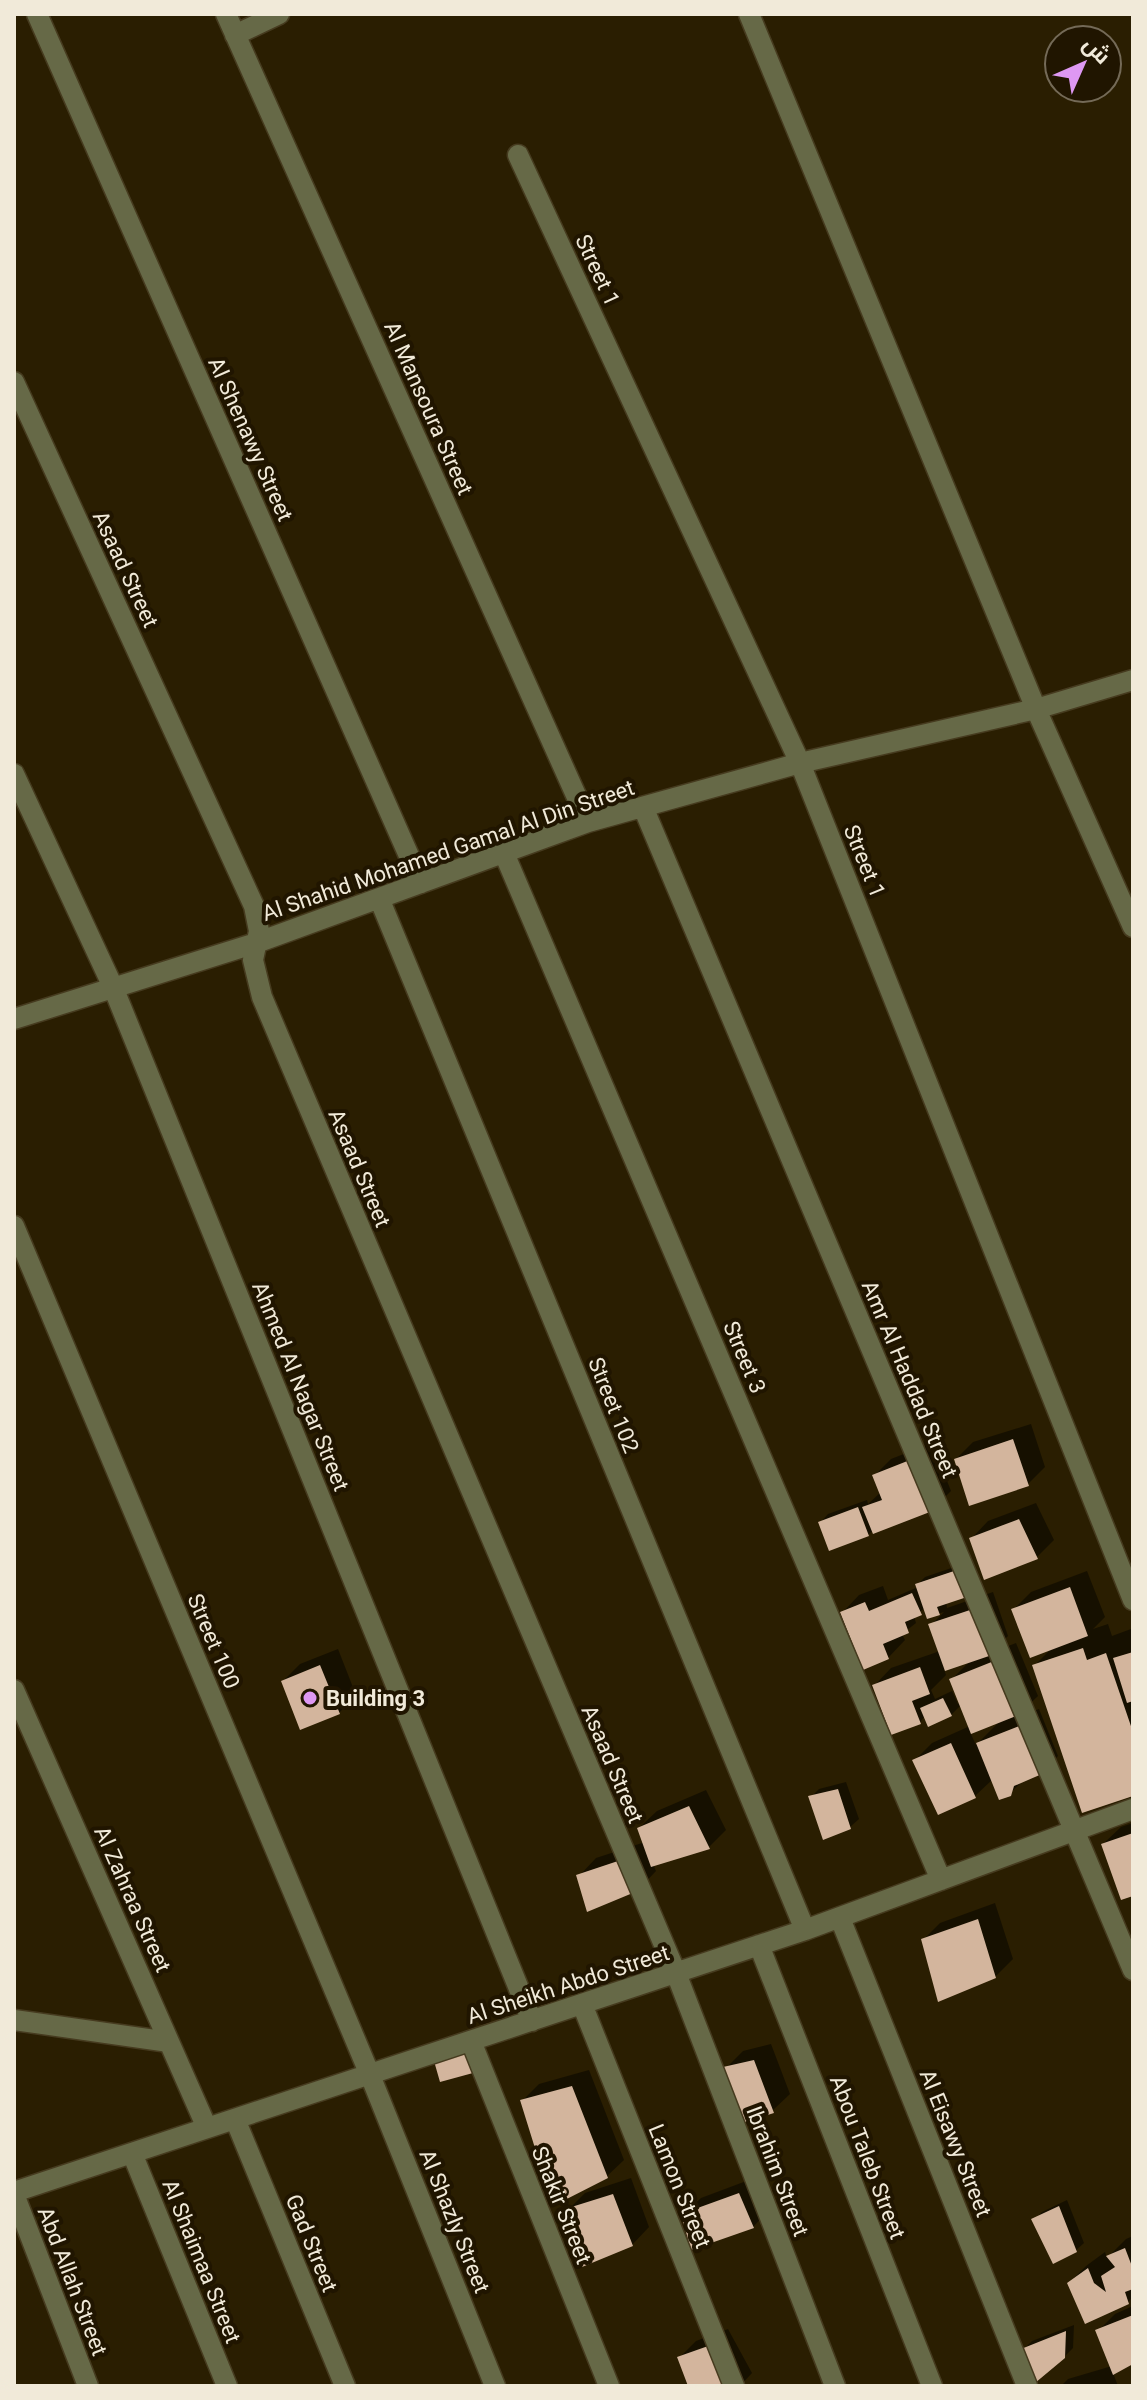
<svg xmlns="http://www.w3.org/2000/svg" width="1147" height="2400" font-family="Roboto,Cairo,sans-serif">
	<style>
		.shadow { fill: #0007; fill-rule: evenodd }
		.building { fill: #d3b59d }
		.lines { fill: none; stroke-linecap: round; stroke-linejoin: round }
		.minor-casing { stroke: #463b1f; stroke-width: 23 }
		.minor { stroke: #666947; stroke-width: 20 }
		.poi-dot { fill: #de98f3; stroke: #201500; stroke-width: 3 }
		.labels { text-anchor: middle; stroke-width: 8; stroke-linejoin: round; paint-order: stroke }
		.street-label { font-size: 22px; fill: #f1ead9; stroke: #201500 }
		.poi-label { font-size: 22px; font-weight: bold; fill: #f1ead9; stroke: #201500; text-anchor: start }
	</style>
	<rect width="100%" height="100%" fill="#2a1e01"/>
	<path class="shadow" d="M1031 1424 1045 1467 1028 1484 956 1459 973 1442Z
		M932 1443 951 1491 934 1508 873 1530 868 1535 820 1523 828 1514 867 1500 868 1504 881 1492 874 1476 891 1459Z
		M1036 1503 1054 1540 1037 1557 971 1539 988 1521Z
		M966 1563 946 1602 947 1608 993 1592 1008 1636 990 1653 1016 1643 1038 1696 1015 1718 1039 1709 1058 1756 1041 1773 1024 1780 1009 1794 993 1779 975 1796 915 1760 932 1743 970 1726 962 1704 951 1715 925 1716 920 1722 874 1686 891 1668 940 1651 931 1625 944 1612 928 1617 925 1608 914 1616 916 1623 902 1634 905 1640 888 1658 842 1613 859 1595 883 1586 888 1600 918 1587 917 1585 925 1577ZM971 1660 952 1679 961 1703 958 1704 952 1691 935 1699 931 1690 946 1675 944 1669ZM1001 1720 976 1745 970 1732Z
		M1087 1571 1105 1617 1093 1629 1108 1624 1112 1636 1131 1629 1133 1635V1794L1034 1666 1052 1648 1014 1609 1031 1592Z
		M338 1649 356 1695 339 1713 283 1681 300 1664Z
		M846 1782 859 1819 850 1827 811 1797 819 1789Z
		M706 1790 726 1830 709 1847 653 1864 656 1871 639 1889 579 1876 596 1858 645 1842 639 1828 657 1811Z
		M1133 1823V1893L1103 1844 1121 1827Z
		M995 1903 1013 1959 995 1977 923 1940 940 1923Z
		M771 2044 790 2094 772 2111 726 2068 743 2051Z
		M589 2070 624 2160 606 2177 522 2101 539 2084Z
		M757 2177 770 2209 753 2227 683 2215 701 2198Z
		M631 2178 649 2227 632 2245 568 2210 585 2193Z
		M1067 2200 1084 2243 1075 2251 1034 2220 1042 2212Z
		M1133 2236V2297L1128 2302 1069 2283 1086 2266 1105 2252 1107 2258 1126 2239Z
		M1133 2306V2362L1113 2373 1118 2386H1061L1068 2379 1112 2366 1098 2331 1115 2314Z
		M1074 2325 1073 2348 1064 2357 1023 2350 1032 2341Z
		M728 2329 752 2373 740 2386H690L679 2358 696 2341Z"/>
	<path class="building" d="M1013 1439 1029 1486 969 1506 954 1459Z
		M915 1458 935 1510 873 1534 862 1507 882 1500 872 1475Z
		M858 1507 869 1536 829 1551 818 1522Z
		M1019 1519 1038 1559 984 1580 969 1538Z
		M957 1570 967 1597 937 1607 940 1615 927 1619 915 1584Z
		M1070 1587 1088 1636 1030 1658 1011 1609Z
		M912 1593 922 1615 905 1622 909 1633 883 1644 889 1659 863 1670 840 1612 865 1602 869 1611Z
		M976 1608 992 1655 945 1671 928 1624Z
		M1083 1648 1087 1660 1106 1653 1133 1732V1796L1082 1813 1032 1665Z
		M1133 1652V1701L1127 1703 1113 1658Z
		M999 1659 1021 1714 971 1734 949 1679Z
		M320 1665 340 1714 300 1730 281 1681Z
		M920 1667 930 1694 912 1701 921 1724 891 1735 872 1685Z
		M943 1698 952 1716 928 1727 920 1708Z
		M1022 1725 1042 1774 1014 1786 1011 1796 999 1800 976 1743Z
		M951 1743 976 1798 938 1815 912 1760Z
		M838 1789 851 1829 823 1840 808 1796Z
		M689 1806 710 1849 651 1867 637 1828Z
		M1133 1833V1896L1121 1900 1101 1844Z
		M627 1858 640 1890 587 1912 576 1875Z
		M978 1919 996 1978 938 2002 921 1939Z
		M467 2050 473 2073 440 2082 434 2061Z
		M754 2060 774 2113 742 2123 723 2067Z
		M572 2086 608 2178 553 2206 520 2100Z
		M739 2193 754 2228 691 2250 681 2214Z
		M613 2194 633 2246 582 2267 565 2209Z
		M1059 2206 1077 2252 1053 2264 1031 2219Z
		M1125 2248 1133 2269V2289L1125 2292 1129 2304 1085 2324 1067 2283 1088 2268 1094 2283 1106 2292 1101 2276 1115 2267 1106 2256Z
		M1133 2315V2364L1113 2375 1095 2330Z
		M1066 2331 1065 2358 1035 2383 1021 2349Z
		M711 2345 733 2386H688L677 2357Z"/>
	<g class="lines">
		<defs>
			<path id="minor" d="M37 14 421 883
				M226 14 588 822
				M749 14 1036 709 1133 927
				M235 35 279 14
				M518 155 800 763 1133 1600
				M14 382 254 906 259 931 253 960 262 997 676 1973 835 2386
				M14 774 113 987 532 2021
				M643 807 1133 1970
				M504 853 941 1880
				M379 898 805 1930
				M14 1019 256 943 588 822 800 763 1036 709 1133 680
				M14 1226 370 2075 495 2386
				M14 1690 207 2128
				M840 1918 1027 2386
				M759 1945 932 2386
				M582 2004 734 2386
				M14 2020 169 2042
				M471 2041 609 2386
				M235 2119 345 2386
				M132 2153 227 2386
				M14 2192 805 1930 1133 1809
				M14 2194 88 2386"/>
		</defs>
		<use href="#minor" class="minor-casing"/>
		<use href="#minor" class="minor"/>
	</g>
	<circle class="poi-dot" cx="310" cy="1698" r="8"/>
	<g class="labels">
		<g class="street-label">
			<text transform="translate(598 270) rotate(65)" y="8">Street 1</text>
			<text transform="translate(429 408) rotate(66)" y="8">Al Mansoura Street</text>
			<text transform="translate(251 439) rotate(66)" y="8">Al Shenawy Street</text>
			<text transform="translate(126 569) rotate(65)" y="8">Asaad Street</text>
			<text transform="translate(448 850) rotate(-19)" y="8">Al Shahid Mohamed Gamal Al Din Street</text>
			<text transform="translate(865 861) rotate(68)" y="8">Street 1</text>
			<text transform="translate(360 1168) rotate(67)" y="8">Asaad Street</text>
			<text transform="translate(745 1357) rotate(67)" y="8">Street 3</text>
			<text transform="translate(910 1379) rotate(67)" y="8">Amr Al Haddad Street</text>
			<text transform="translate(301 1386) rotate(68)" y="8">Ahmed Al Nagar Street</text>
			<text transform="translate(614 1405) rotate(68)" y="8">Street 102</text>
			<text transform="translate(214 1641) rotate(67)" y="8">Street 100</text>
			<text transform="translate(613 1764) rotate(67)" y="8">Asaad Street</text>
			<text transform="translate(133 1899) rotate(66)" y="8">Al Zahraa Street</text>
			<text transform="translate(568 1984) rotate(-18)" y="8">Al Sheikh Abdo Street</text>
			<text transform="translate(956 2143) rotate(68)" y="8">Al Eisawy Street</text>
			<text transform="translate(868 2157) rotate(69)" y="8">Abou Taleb Street</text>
			<text transform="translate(778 2171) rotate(69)" y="8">Ibrahim Street</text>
			<text transform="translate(680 2186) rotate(68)" y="8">Lamon Street</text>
			<text transform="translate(562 2205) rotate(68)" y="8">Shakir Street</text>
			<text transform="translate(455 2221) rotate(68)" y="8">Al Shazly Street</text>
			<text transform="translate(312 2243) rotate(68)" y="8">Gad Street</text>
			<text transform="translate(202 2261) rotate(68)" y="8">Al Shaimaa Street</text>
			<text transform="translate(73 2281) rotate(69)" y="8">Abd Allah Street</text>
		</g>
		<g class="poi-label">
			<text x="326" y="1706">Building 3</text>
		</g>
	</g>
	<rect width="1147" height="2400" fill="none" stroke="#f1ead9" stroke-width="32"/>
	<g transform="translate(1083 64) rotate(45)"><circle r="38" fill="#201500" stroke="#746a57" stroke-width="2"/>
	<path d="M0-6L14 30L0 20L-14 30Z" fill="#de98f3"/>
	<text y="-12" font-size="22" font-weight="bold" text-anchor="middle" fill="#f1ead9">ش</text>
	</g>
</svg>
